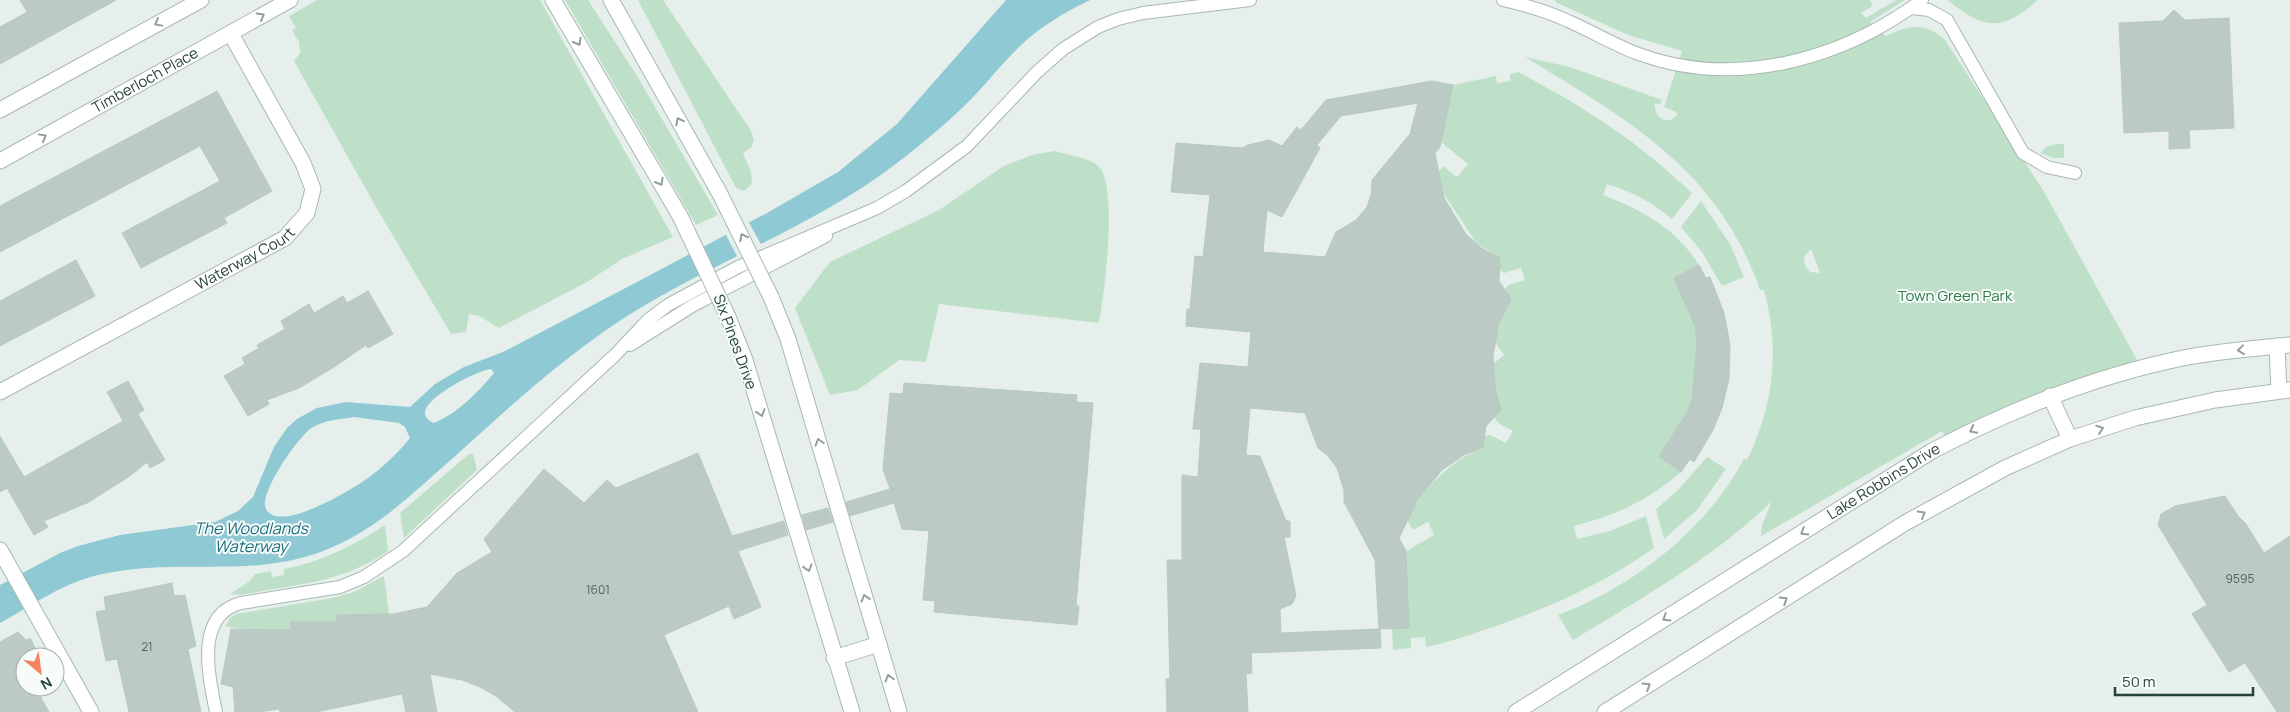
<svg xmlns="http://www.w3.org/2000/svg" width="2290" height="712" font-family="Manrope,sans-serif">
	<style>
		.green { fill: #bfe0c8; fill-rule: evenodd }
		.water { fill: #8ec9d4; fill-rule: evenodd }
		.pier { fill: #e6efeb }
		.building { fill: #bbcac4; stroke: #b8c9c2; fill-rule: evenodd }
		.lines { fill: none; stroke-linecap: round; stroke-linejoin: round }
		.pedestrian-casing { stroke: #a8b8b2; stroke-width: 14 }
		.minor-casing { stroke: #a8b8b2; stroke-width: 17 }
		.tertiary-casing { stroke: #a8b8b2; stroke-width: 17 }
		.pedestrian { stroke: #fff; stroke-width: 12 }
		.minor { stroke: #fff; stroke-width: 15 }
		.tertiary { stroke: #fff; stroke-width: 15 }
		.tertiary-bridge-casing { stroke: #a8b8b2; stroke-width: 17; stroke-linecap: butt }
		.tertiary-bridge { stroke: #fff; stroke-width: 15 }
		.oneway { stroke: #92a09c }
		.labels { text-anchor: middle; stroke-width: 4; stroke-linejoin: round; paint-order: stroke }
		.number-label { font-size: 12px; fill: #4a645c }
		.street-label { font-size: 15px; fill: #24423a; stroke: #f7fbf9 }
		.park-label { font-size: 15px; fill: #2d7a4b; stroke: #f7fbf9 }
		.water-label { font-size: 16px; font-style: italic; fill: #1c6f80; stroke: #f7fbf9 }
	</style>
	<rect width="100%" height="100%" fill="#e6efeb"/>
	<path class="green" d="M317 0H540L673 237 622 259 587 282 499 328 479 316 469 314 466 332 451 334 376 207 294 61 300 53 299 42 292 30 296 28 289 16Z
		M565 0H588L637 76 718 215 696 225Z
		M638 0H663L751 131 754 140 751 148 743 153 751 172 752 184 744 191 736 188Z
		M1556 0H1870L1873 6 1861 13 1866 18 1896 0H1905L1870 22 1886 36C1909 25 1925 22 1945 40L2043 190 2141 367 1948 443 1942 431 1761 536 1762 525 1772 501C1716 556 1641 599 1573 640L1558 615C1633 587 1706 530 1744 459L1747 460C1774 405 1780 349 1764 290H1760C1718 169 1628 120 1525 57L1570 67 1662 100 1660 105 1655 103C1653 119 1670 127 1678 113L1664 107 1682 51 1628 35 1555 2ZM1811 249 1820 273 1810 272 1805 266 1804 257Z
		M1947 0H2038C2001 32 1985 30 1947 0Z
		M1518 72C1586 108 1636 140 1692 193L1672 219C1652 202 1632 192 1607 184L1603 195C1643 211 1675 227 1699 265L1674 278 1695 326 1697 341 1692 400 1687 413 1659 456 1681 472C1647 501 1617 515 1574 526L1577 539 1610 531 1646 516 1654 548C1606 582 1555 605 1499 625 1475 633 1451 642 1426 647L1425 637 1411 638V648L1393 650 1392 628 1409 627 1406 551 1434 535 1428 522 1413 530 1407 520C1422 489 1451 461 1483 447V436L1490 435 1506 443 1513 431C1508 428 1499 425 1496 420 1493 417 1493 373 1493 364L1504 355 1495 342 1503 314 1504 292 1508 285 1525 280 1521 268 1504 273 1498 268 1500 258 1477 244 1440 188 1437 173 1443 166 1457 177 1468 164 1441 142 1453 85 1496 76 1497 83 1510 81V74Z
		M2056 144H2064V158H2054L2040 153 2046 147Z
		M1055 151C1068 155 1085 157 1096 164 1120 178 1104 297 1099 323L939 304 926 362 899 360 858 390 830 395 795 308 830 262 939 210 1004 166 1032 155Z
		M1701 201 1730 244 1744 277 1722 286 1702 252 1681 227Z
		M469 454H473L477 470 404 538 400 513Z
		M1707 457 1726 469 1697 510 1664 539 1656 509 1678 490Z
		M385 525 388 551C351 577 312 583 268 590 256 592 242 596 230 594L250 581 255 574 271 571 272 577 284 575V569C321 562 353 546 385 525Z
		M384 576 389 614 337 615V622H290L291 630 257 631 225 626 231 617 236 614 332 598 354 592Z"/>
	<path class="water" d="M1006 0H1090C1065 12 1040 27 1020 46 1004 61 991 78 976 94 951 120 922 144 893 166 808 230 706 264 618 322 559 361 505 411 453 458 424 483 396 511 363 531 271 589 193 553 98 575 63 583 31 606 0 623V585L60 553 78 546 120 535 215 522 238 511 253 497 274 447 287 428 297 419 317 408 346 402 410 407 435 384 464 367 503 352 637 282 767 213 838 172 897 124ZM491 369 494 373C478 392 458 413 434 423 399 409 477 370 491 369ZM354 417 399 423 405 427 410 438C397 454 382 468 365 480 351 490 279 534 266 509 258 494 299 435 313 427 325 420 341 419 354 417Z"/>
	<path class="pier" d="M748 221 762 246 738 258 725 233Z"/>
	<path class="building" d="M20 0H116L0 64V27L27 12Z
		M2174 10 2185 20 2229 18 2234 128 2189 130 2190 148 2169 149V131L2124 133 2119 23 2163 21Z
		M1432 81 1453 85 1440 147 1435 153 1444 198 1466 234 1481 248 1500 258 1499 281 1511 299 1499 324 1493 355 1495 388 1501 410 1486 426 1483 447 1464 455 1442 470 1417 501 1399 538 1406 551 1409 628 1379 629 1375 560 1344 502V490L1337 468 1328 456 1318 448 1305 413 1250 408 1246 455 1260 456 1286 521H1290V537H1284L1296 596 1292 604 1280 609 1281 633 1380 629 1381 648 1251 653 1252 673 1246 674 1248 712H1167L1166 679H1170L1167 560H1182V475L1198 477 1201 429H1193L1200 363 1248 367 1251 332 1186 326 1187 309H1190L1195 256 1203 257 1210 195 1171 192 1176 143 1242 148 1248 145 1269 140 1282 146 1297 127 1301 130 1326 100ZM1418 103 1410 134 1372 180 1371 195 1367 207 1356 220 1336 232 1325 257 1263 252 1267 210 1282 217 1320 148 1317 145 1341 116Z
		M217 91 272 191 224 218 227 223 141 268 122 233 220 181 200 146 0 252V206Z
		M76 260 95 296 0 346V301Z
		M1699 265 1706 278 1710 277 1724 313 1730 345 1729 379 1722 408 1713 430 1694 462 1690 459 1681 472 1659 456 1687 413 1692 400 1697 341 1695 326 1674 278Z
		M368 291 393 334 368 348 366 345 334 367 299 388 267 400 269 404 248 416 224 376 245 364 242 358 259 348 257 345 285 329 281 321 309 304 314 313 343 296 347 303Z
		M128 381 144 410 138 414 165 460 150 468 147 462 130 476 87 503 44 521 48 527 34 535 7 488 0 492V436L24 477 123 421 107 392Z
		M904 383 1077 395 1076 402 1093 403 1076 606H1079L1077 625 934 612 935 601 923 600 929 531 902 529 894 503 850 516 846 502 890 489 883 469 890 393 903 394Z
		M698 453 732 536 784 521 788 535 738 551 761 607 734 619 729 606 664 635 698 712H515L496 696 480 687 462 680 430 674 437 712H406L402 694 316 712H280L279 709 260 712H235L233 687 221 684 231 629 291 630 290 622H337L336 615 393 614 427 607 457 573 492 552 484 539 544 469 584 503 607 480 616 488Z
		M2225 496 2238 516 2246 524 2264 553 2290 536V712H2277L2245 663 2229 672 2192 614 2207 605 2158 525 2161 514 2175 506Z
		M828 508 833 522 806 530 802 515Z
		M172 583 174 596 185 595 196 646 188 649 201 712H129L117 659 106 661 96 612 106 610 104 597Z
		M18 632 26 640 30 638 40 657H25V687H35L49 712H0V642Z"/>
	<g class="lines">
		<defs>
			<path id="pedestrian" d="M1503 0C1525 5 1547 11 1568 21 1591 31 1613 44 1636 53 1734 90 1841 60 1922 0
				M1911 8 1929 10 1947 20 2023 153 2047 167 2075 173
				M630 345 692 306 826 236
				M216 712C209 677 194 615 241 603L340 587 364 577 403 551 615 355 648 320 668 305 738 267 877 208 906 191 967 146 1037 72 1063 49 1098 27 1118 19 1143 13 1250 0"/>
			<g id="minor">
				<path id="s1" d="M0 392 285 238 307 213 313 189 303 163 231 34"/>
				<path d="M0 550 91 712"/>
			</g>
			<g id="tertiary">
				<path d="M553 0 680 216"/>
				<path d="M611 0 720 194"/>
				<path d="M0 110 201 0"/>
				<path id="s2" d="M0 161 290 0"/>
				<path d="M771 297 788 339 899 712"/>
				<path d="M728 317 745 360 852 712"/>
				<path d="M2277 346 2279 391"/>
				<path d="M2050 396 2070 439"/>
				<path d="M834 658 879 644"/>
				<path id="s3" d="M1516 712 1932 451C2014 408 2097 375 2188 357 2221 351 2256 348 2290 345"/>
				<path d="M1605 712 1905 523 2005 468 2070 439 2135 418 2215 400 2290 390"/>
			</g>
		</defs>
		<use href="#pedestrian" class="pedestrian-casing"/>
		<use href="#minor" class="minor-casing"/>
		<use href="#tertiary" class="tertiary-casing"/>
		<use href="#pedestrian" class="pedestrian"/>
		<use href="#minor" class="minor"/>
		<use href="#tertiary" class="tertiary"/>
		<defs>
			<path id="tertiary-bridge" d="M720 194 771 297
				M680 216 728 317"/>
		</defs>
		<use href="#tertiary-bridge" class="tertiary-bridge-casing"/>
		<use href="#tertiary-bridge" class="tertiary-bridge"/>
	</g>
	<defs><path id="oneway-chevron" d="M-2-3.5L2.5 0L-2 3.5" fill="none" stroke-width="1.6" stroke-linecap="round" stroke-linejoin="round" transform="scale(1.25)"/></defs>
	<g class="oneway">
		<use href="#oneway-chevron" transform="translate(261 16) rotate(-30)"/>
		<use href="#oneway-chevron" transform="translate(158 23) rotate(151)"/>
		<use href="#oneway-chevron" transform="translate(578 42) rotate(60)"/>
		<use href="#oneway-chevron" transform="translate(679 121) rotate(-119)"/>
		<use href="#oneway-chevron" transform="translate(43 137) rotate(-29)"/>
		<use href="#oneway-chevron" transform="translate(660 182) rotate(60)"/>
		<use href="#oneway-chevron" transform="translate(743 237) rotate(-117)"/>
		<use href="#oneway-chevron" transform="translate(2241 350) rotate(174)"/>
		<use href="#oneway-chevron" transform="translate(761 413) rotate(73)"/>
		<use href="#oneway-chevron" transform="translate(2100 429) rotate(-19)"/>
		<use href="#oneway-chevron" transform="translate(1973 430) rotate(153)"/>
		<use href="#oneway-chevron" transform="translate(819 442) rotate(-106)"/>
		<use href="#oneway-chevron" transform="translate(1922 514) rotate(-30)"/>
		<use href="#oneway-chevron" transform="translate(1804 532) rotate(148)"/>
		<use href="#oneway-chevron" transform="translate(808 568) rotate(73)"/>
		<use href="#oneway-chevron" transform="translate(865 598) rotate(-107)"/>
		<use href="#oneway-chevron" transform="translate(1784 600) rotate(-32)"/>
		<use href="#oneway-chevron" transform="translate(1666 618) rotate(148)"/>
		<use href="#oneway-chevron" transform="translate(889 678) rotate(-106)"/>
		<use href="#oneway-chevron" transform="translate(1647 686) rotate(-32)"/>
	</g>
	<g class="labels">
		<g class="number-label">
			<text x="2240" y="583">9595</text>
			<text x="598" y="594">1601</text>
			<text x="147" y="651">21</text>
		</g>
		<g class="street-label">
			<text dy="5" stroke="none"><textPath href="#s2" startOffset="166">Timberloch Place</textPath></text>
			<text dy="5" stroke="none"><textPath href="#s1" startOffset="279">Waterway Court</textPath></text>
			<text transform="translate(735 342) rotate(70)" y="5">Six Pines Drive</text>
			<text dy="5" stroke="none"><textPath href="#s3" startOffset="434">Lake Robbins Drive</textPath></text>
		</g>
		<g class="park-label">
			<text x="1955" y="301">Town Green Park</text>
		</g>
		<g class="water-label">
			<text x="251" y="534">The Woodlands<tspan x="251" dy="18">Waterway</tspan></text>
		</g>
	</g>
	<g transform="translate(40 672) rotate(151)"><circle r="24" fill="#f7fbf9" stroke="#a3b1ad"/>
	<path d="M0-4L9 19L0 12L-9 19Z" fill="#f4845f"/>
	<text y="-8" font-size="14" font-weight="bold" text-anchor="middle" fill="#24423a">N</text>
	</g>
	<path d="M2115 687v8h138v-8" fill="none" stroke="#24423a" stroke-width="2.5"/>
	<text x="2122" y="687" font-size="15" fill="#24423a" stroke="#f7fbf9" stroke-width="4" paint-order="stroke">50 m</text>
</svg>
